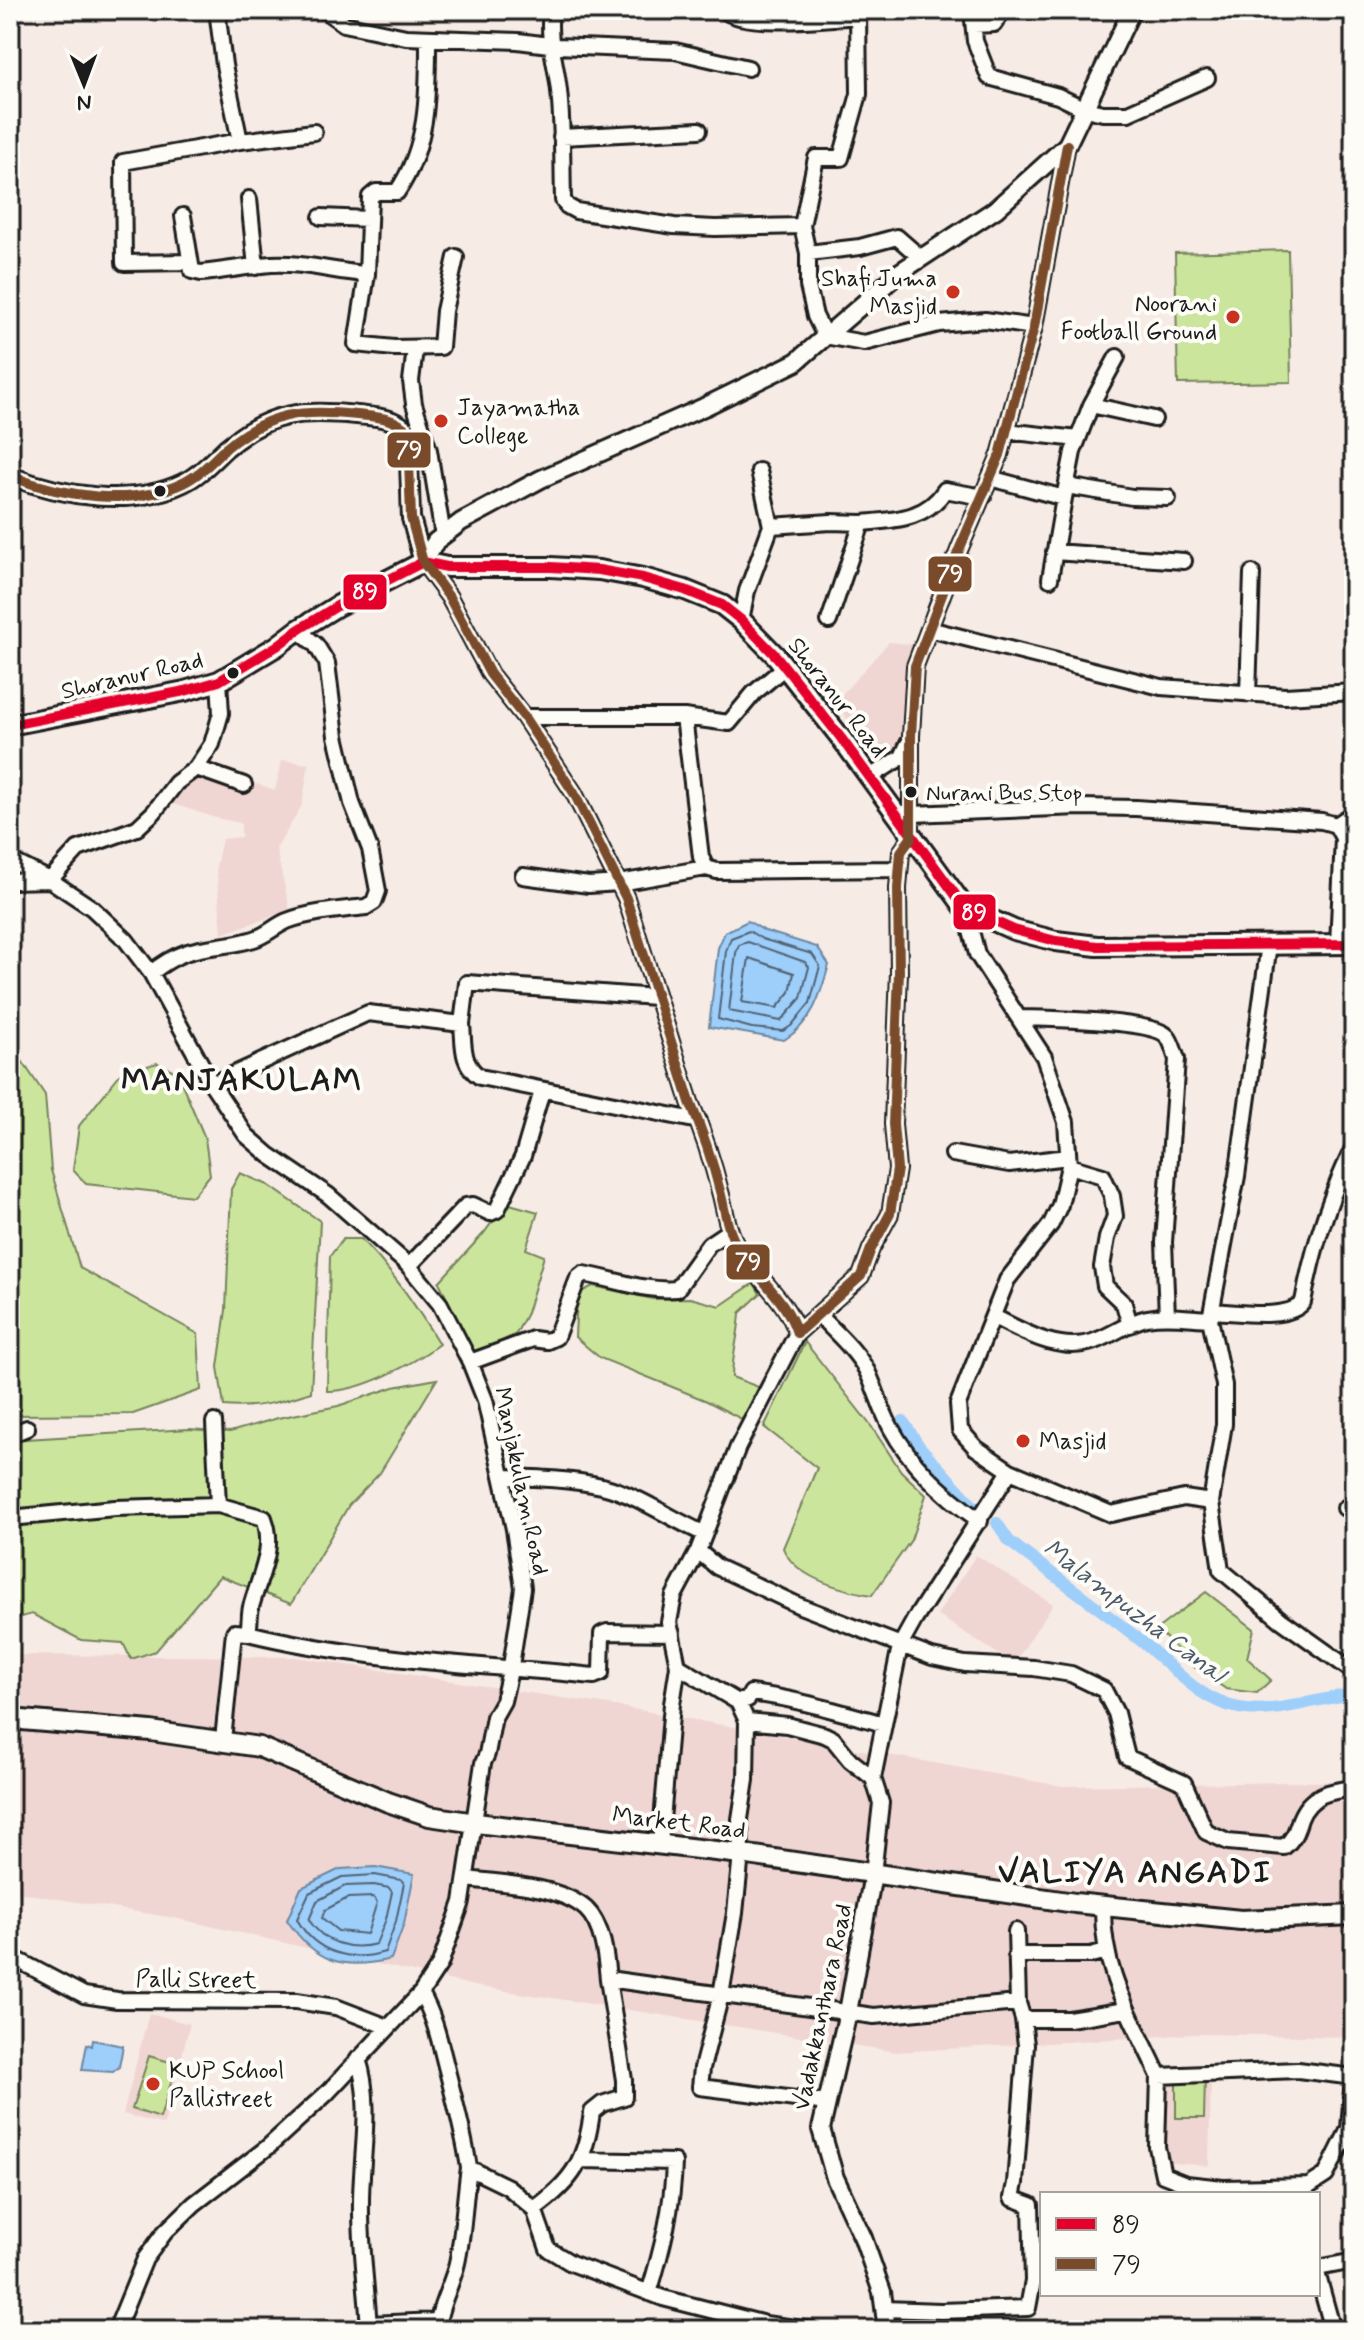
<svg xmlns="http://www.w3.org/2000/svg" width="1364" height="2340" font-family="Mynerve,sans-serif">
	<style>
		.built { fill: #f0d6d2 }
		.green { fill: #cbe69c; stroke: #74815c; stroke-width: 2 }
		.water { fill: #9ecefa; stroke: #6a87a1; stroke-width: 2 }
		.lines { fill: none; stroke-linecap: round; stroke-linejoin: round }
		.shore { stroke: #506375; stroke-width: 2 }
		.canal { stroke: #9ecefa; stroke-width: 12 }
		.minor-casing { stroke: #1c1c1c; stroke-width: 20 }
		.tertiary-casing { stroke: #1c1c1c; stroke-width: 22 }
		.secondary-casing { stroke: #1c1c1c; stroke-width: 24 }
		.minor { stroke: #fdfcf7; stroke-width: 14 }
		.tertiary { stroke: #fdfcf7; stroke-width: 16 }
		.secondary { stroke: #fdfcf7; stroke-width: 18 }
		.bus-1-casing { stroke: #fdfcf7; stroke-width: 16 }
		.bus-2-casing { stroke: #fdfcf7; stroke-width: 16 }
		.bus-1 { stroke: #e4002b; stroke-width: 10 }
		.bus-2 { stroke: #7a4b2a; stroke-width: 10 }
		.poi-dot { fill: #c8321e; stroke: #fdfcf7; stroke-width: 3 }
		.bus-dot { fill: #1c1c1c; stroke: #fdfcf7; stroke-width: 3 }
		.labels { text-anchor: middle; stroke-width: 8; stroke-linejoin: round; paint-order: stroke }
		.bus-label { font-size: 22px; fill: #1c1c1c; stroke: #fdfcf7; text-anchor: start }
		.poi-label { font-size: 24px; fill: #1c1c1c; stroke: #fdfcf7; text-anchor: start }
		.street-label { font-size: 24px; fill: #1c1c1c; stroke: #fdfcf7 }
		.water-label { font-size: 26px; font-style: italic; fill: #4a5a6a; stroke: #fdfcf7 }
		.district-label { font-size: 32px; font-weight: bold; letter-spacing: 2px; fill: #1c1c1c; stroke: #fdfcf7 }
		.line-badge { stroke: #fdfcf7; stroke-width: 3 }
		.badge-label { font-size: 22px; text-anchor: middle; font-weight: bold; fill: #fff }
	</style>
	<rect width="100%" height="100%" fill="#f7ebe6"/>
	<filter id="ink" filterUnits="userSpaceOnUse"><feTurbulence type="fractalNoise" baseFrequency=".0125" numOctaves="2"/><feDisplacementMap in="SourceGraphic" scale="16" xChannelSelector="R" yChannelSelector="G"/><feConvolveMatrix kernelMatrix="1 2 1 2 8 2 1 2 1" color-interpolation-filters="sRGB"/></filter>
	<g filter="url(#ink)">
		<path class="built" d="M889 642 917 645 909 666 902 742 895 755 879 765 835 702Z
			M282 760 309 764 302 805 276 849 290 910 222 934 216 866 222 839 241 837V823L216 818 170 803 202 766 275 790Z
			M976 1555 1053 1604 1014 1664 937 1615Z
			M10 1655 296 1657 622 1707 1062 1786 1354 1781V2037L1196 2034 897 2052 475 1986 174 1918 10 1891Z
			M149 2013 190 2024 164 2125 123 2114Z
			M1211 2077 1209 2166 1163 2162 1164 2078Z"/>
		<path class="green" d="M1288 250 1291 382 1178 384 1175 253Z
			M12 1046 45 1095 51 1170 80 1268 198 1334 201 1390 133 1414 10 1415Z
			M157 1063 177 1072 205 1138 210 1175 193 1196 86 1184 73 1170 79 1126 120 1074Z
			M240 1173 268 1185 320 1221 311 1392C281 1402 255 1409 224 1406L218 1367 226 1310 231 1189Z
			M506 1203 538 1212 526 1249 544 1256 527 1313 516 1334 474 1355 439 1282 484 1233Z
			M343 1239H361C393 1272 415 1304 439 1344 413 1364 361 1392 327 1391L330 1256Z
			M754 1283 760 1294 740 1313C739 1335 732 1355 732 1377L761 1388 745 1421 707 1401 600 1358 575 1337 577 1294 593 1286 653 1299 690 1298 720 1306Z
			M805 1342 871 1426 901 1471 926 1495 911 1540 872 1595C843 1590 795 1578 783 1548L817 1468 764 1427Z
			M437 1379 380 1473 349 1505 291 1604 220 1576 156 1651 131 1659 123 1643 81 1640 32 1614 10 1620V1440L189 1429 230 1432 278 1418 338 1406 394 1387Z
			M1206 1592 1254 1629 1247 1658 1271 1680 1257 1693 1226 1689 1194 1667 1157 1629Z
			M149 2056 177 2064 160 2118 132 2109Z
			M1176 2079H1205L1204 2118H1176Z"/>
		<path class="water" d="M748 921 765 931 817 947 829 965C820 996 813 1022 784 1040L709 1027 718 948 725 932Z
			M375 1867 414 1874 404 1924 391 1959C343 1971 315 1962 287 1920L301 1888 340 1869Z
			M93 2040 123 2046 119 2067 113 2072 82 2070 87 2044 92 2046Z"/>
		<g class="lines">
			<path class="shore" d="M749 931 762 939 812 954 820 966 810 1003 791 1026 783 1031 752 1028 718 1019 726 951 731 938Z
				M748 942 805 962 809 967 801 998 781 1021 729 1011 736 953 739 945Z
				M749 958 794 973 790 992 777 1008 742 1002Z
				M375 1875 401 1880 404 1883 396 1921 385 1952C350 1963 314 1952 297 1919L309 1893 342 1877Z
				M374 1885 389 1888 392 1892 386 1919 376 1944C351 1951 323 1943 309 1920L317 1901 345 1886Z
				M373 1897 377 1902 367 1934 338 1931 322 1918 325 1910 348 1898Z"/>
			<path class="canal" d="M903 1421 919 1446 975 1508
				M997 1523 1009 1541 1023 1552C1062 1581 1102 1610 1140 1640 1171 1665 1199 1701 1239 1708 1277 1715 1317 1698 1354 1694"/>
			<defs>
				<path id="minor" d="M217 10 224 65 240 141
					M324 10 344 24 406 37 518 41 557 46 675 51 748 68
					M551 10C547 40 556 62 559 91 563 127 562 163 563 200L567 206 576 211 674 226 715 228 802 226
					M724 10C742 28 831 18 859 16
					M858 10 859 94 841 158H816L802 226 808 253V286L815 316 825 336 864 343 939 324 985 320 1034 327
					M972 10 975 41 989 77 1058 96 1085 109 1103 113H1128L1207 78
					M974 25 994 24 1003 10
					M428 38C428 92 429 145 397 192H376L370 197 367 274 356 344 394 348 441 347 444 311 456 257
					M561 137 699 130
					M249 199 256 267
					M183 216 192 271 201 273C224 271 248 266 271 264 304 262 335 272 367 274
					M321 217 368 219
					M808 253 860 247 897 237 921 258
					M189 262 124 263 123 162 240 141 314 132
					M415 349 411 381 414 404 429 450 443 536
					M1091 405 1154 419
					M1006 431 1078 439
					M759 471 771 526
					M990 478 1064 498 1073 452 1091 405 1117 357
					M1067 486 1132 497 1168 498
					M862 523C894 520 926 520 945 490L983 497
					M1054 552 1184 561
					M423 562 449 597 490 674 524 717 574 793 626 898 690 1102C703 1132 713 1163 721 1195 724 1207 726 1220 730 1231 744 1270 785 1293 797 1333L861 1276 871 1249 890 1214 897 1169 893 1124 899 972 898 888 901 852 911 838V736L915 666 959 550 1000 455 1034 327 1067 145
					M1050 579 1064 498
					M741 620 747 591 771 526 831 522 862 523 829 621
					M929 629 1161 687 1285 696 1354 692
					M1248 694 1252 573
					M524 717H684L701 857 706 868 717 871 899 869
					M684 717 729 723 754 693 785 667
					M196 768 244 785
					M870 777 902 757 908 744
					M912 814 1079 807 1136 808 1322 821 1336 825 1343 838 1338 944
					M1336 825 1345 819 1354 818
					M10 860 50 880 92 908 126 940 151 973 212 1084 246 1135 269 1155 328 1195 407 1264 440 1304 470 1362 485 1400 514 1529 523 1588 511 1666 503 1701 494 1717 487 1754 483 1763 462 1902 440 1964 421 1993 327 2093 268 2147 194 2204 165 2232 145 2259 116 2330
					M523 876 589 885 619 883 706 868
					M10 881 50 880 78 849 137 828 154 812 176 783 196 768 212 744 221 713 219 681
					M965 908 977 954 1044 1057 1066 1122 1069 1166 1060 1205 1051 1224 1007 1280 958 1404 960 1430 976 1448 1010 1471 1111 1514 1184 1498 1211 1502 1224 1424V1385L1210 1319 1237 1176 1269 944
					M151 973C192 940 211 952 254 939 267 935 275 926 287 921 311 912 340 910 366 907L374 902 378 891 370 849 352 803 336 736 327 663 316 645 298 630
					M1020 1018C1046 1019 1152 1020 1167 1036 1172 1041 1174 1052 1177 1059L1164 1242 1167 1316
					M462 1024C464 1045 461 1064 480 1077L699 1121
					M212 1084 368 1013 462 1024 467 983 655 997
					M953 1154 1009 1164 1068 1157
					M1069 1166 1103 1176 1112 1196 1115 1216 1107 1238 1102 1267 1105 1286 1124 1304 1130 1325
					M409 1266 466 1206 473 1205 490 1213 497 1210 523 1156 542 1091
					M1213 1311C1236 1312 1289 1321 1303 1302 1313 1246 1329 1198 1354 1146
					M819 1315C836 1333 855 1349 867 1371 876 1389 881 1410 891 1428 911 1465 946 1497 980 1521
					M994 1317C1024 1332 1060 1354 1095 1341 1113 1335 1128 1322 1147 1318 1167 1314 1189 1318 1210 1319
					M470 1362 533 1339 547 1341 556 1337 578 1278 583 1274C614 1279 645 1292 677 1289L709 1244 730 1230
					M214 1422 218 1505
					M10 1435 27 1428
					M504 1477C536 1478 571 1479 602 1486 638 1495 669 1518 703 1533
					M1211 1502 1221 1570 1281 1620 1354 1672
					M1345 1508H1354
					M10 1518 115 1508 218 1505 264 1518C276 1548 259 1577 251 1607 249 1616 250 1624 248 1633L234 1632 223 1740
					M698 1551 717 1567 800 1606 932 1657 965 1664 1034 1668 1071 1674 1104 1690 1116 1713 1127 1757 1184 1783 1206 1832 1228 1842 1284 1847C1294 1839 1296 1831 1300 1819 1310 1794 1330 1791 1354 1788
					M248 1633C361 1661 478 1664 594 1676L601 1673 602 1634 607 1632 672 1633
					M678 1666 738 1702 747 1721 746 1780 740 1819 741 1854 735 1913 721 1995 702 2068 700 2087 827 2103
					M738 1702 748 1699 751 1693C797 1699 840 1712 884 1724
					M747 1721 787 1725 825 1735 833 1739 850 1760 873 1778
					M660 1844 672 1704 678 1666 669 1622 674 1596 698 1551 738 1447 797 1333
					M873 1874 881 1803 873 1778 900 1646 915 1619 1010 1471
					M466 1879C500 1883 559 1885 586 1909 603 1925 606 1957 608 1979L874 2016 1018 2003 1023 2019H1069L1126 2010
					M1103 1906C1102 1975 1132 2016 1159 2076L1298 2070 1354 2077
					M1016 1931 1018 2003
					M1016 1955H1091L1106 1951
					M10 1956 84 1995 117 2000 296 2001 336 2007 388 2027
					M421 1993C435 2017 440 2043 447 2070 455 2102 464 2134 469 2168L508 2187 534 2209 548 2249 571 2263 663 2298 765 2324 811 2330
					M358 2059C373 2103 361 2156 361 2201 360 2244 367 2287 369 2330
					M1159 2076 1157 2147 1163 2175 1186 2184 1223 2188 1309 2186 1326 2175 1349 2129 1353 2077
					M582 2160 674 2162C673 2207 662 2250 649 2293
					M534 2209C573 2181 586 2160 592 2112L602 2104 624 2097V2080L608 1979
					M1318 2268 1354 2261
					M1318 2276 1333 2330
					M884 2309 941 2311 1028 2308 1033 2281 1031 2205 1012 2198 1015 2183 1026 2045 1023 2019
					M369 2324 437 2321
					M437 2330C438 2308 452 2285 457 2263 464 2231 464 2200 469 2168"/>
				<path id="tertiary" d="M10 476C62 496 131 508 183 483 200 475 213 460 226 448 270 411 302 410 357 415 376 417 395 417 408 432L411 518 423 562
					M423 562 436 541 461 522 541 479 704 407 796 362 900 272 996 209 1067 145 1132 10
					M873 1874 848 2012 821 2129 835 2178 863 2238 882 2292 887 2330"/>
				<path id="secondary" d="M10 725 185 691 219 681 277 646 298 630 337 606 423 562 447 567H551L599 570 643 578 685 590 722 605 741 620 777 657 841 738 965 908 1014 930 1056 941 1097 946 1354 944
					M10 1719 151 1731 259 1747 388 1802 429 1816 476 1823 741 1854 1075 1903 1241 1920 1354 1915"/>
			</defs>
			<use href="#minor" class="minor-casing"/>
			<use href="#tertiary" class="tertiary-casing"/>
			<use href="#secondary" class="secondary-casing"/>
			<use href="#minor" class="minor"/>
			<use href="#tertiary" class="tertiary"/>
			<use href="#secondary" class="secondary"/>
			<defs>
				<path id="bus-1" d="M10 725 185 691 219 681 277 646 298 630 337 606 423 562 447 567H551L599 570 643 578 685 590 722 605 741 620 777 657 841 738 965 908 1014 930 1056 941 1097 946 1354 944"/>
				<path id="bus-2" d="M10 476C62 496 131 508 183 483 200 475 213 460 226 448 270 411 302 410 357 415 376 417 395 417 408 432L411 518 423 562 449 597 490 674 524 717 574 793 626 898 690 1102C703 1132 713 1163 721 1195 724 1207 726 1220 730 1231 744 1270 785 1293 797 1333L861 1276 871 1249 890 1214 897 1169 893 1124 899 972 898 888 901 852 911 838V736L915 666 959 550 1000 455 1034 327 1067 145"/>
			</defs>
			<use href="#bus-1" class="bus-1-casing"/>
			<use href="#bus-2" class="bus-2-casing"/>
			<use href="#bus-1" class="bus-1"/>
			<use href="#bus-2" class="bus-2"/>
		</g>
	</g>
	<g class="poi-dot">
		<circle cx="953" cy="292" r="8"/>
		<circle cx="1233" cy="317" r="8"/>
		<circle cx="441" cy="421" r="8"/>
		<circle cx="1023" cy="1441" r="8"/>
		<circle cx="153" cy="2084" r="8"/>
	</g>
	<g class="bus-dot">
		<circle cx="160" cy="491" r="7"/>
		<circle cx="233" cy="673" r="7"/>
		<circle cx="911" cy="792" r="7"/>
	</g>
	<g class="labels">
		<g class="bus-label">
			<text x="926" y="800">Nurani Bus Stop</text>
		</g>
		<g class="poi-label">
			<text x="937" y="286" text-anchor="end">Shafi Juma<tspan x="937" dy="28">Masjid</tspan></text>
			<text x="1217" y="311" text-anchor="end">Noorani<tspan x="1217" dy="28">Football Ground</tspan></text>
			<text x="457" y="415">Jayamatha<tspan x="457" dy="28">College</tspan></text>
			<text x="1039" y="1449">Masjid</text>
			<text x="169" y="2078">KUP School<tspan x="169" dy="28">Pallistreet</tspan></text>
		</g>
		<g class="street-label">
			<text transform="translate(132 675) rotate(-13)" y="8">Shoranur Road</text>
			<text transform="translate(838 697) rotate(52)" y="8">Shoranur Road</text>
			<text transform="translate(522 1481) rotate(78)" y="8">Manjakulam Road</text>
			<text transform="translate(679 1822) rotate(7)" y="8">Market Road</text>
			<text transform="translate(196 1979) rotate(1)" y="8">Palli Street</text>
			<text transform="translate(822 2007) rotate(-78)" y="8">Vadakkanthara Road</text>
		</g>
		<g class="water-label">
			<text transform="translate(1135 1610) rotate(37)" y="9">Malampuzha Canal</text>
		</g>
		<g class="district-label">
			<text x="242" y="1090">MANJAKULAM</text>
			<text x="1135" y="1882">VALIYA ANGADI</text>
		</g>
	</g>
	<g class="line-badge">
		<rect x="386" y="431" width="46" height="38" rx="8" fill="#7a4b2a"/>
		<rect x="927" y="555" width="46" height="38" rx="8" fill="#7a4b2a"/>
		<rect x="342" y="573" width="46" height="38" rx="8" fill="#e4002b"/>
		<rect x="952" y="893" width="45" height="38" rx="8" fill="#e4002b"/>
		<rect x="725" y="1243" width="46" height="38" rx="8" fill="#7a4b2a"/>
	</g>
	<g class="badge-label">
		<text x="409" y="457">79</text>
		<text x="950" y="581">79</text>
		<text x="365" y="599">89</text>
		<text x="974" y="920">89</text>
		<text x="748" y="1269">79</text>
	</g>
	<rect width="1364" height="2340" fill="none" stroke="#fdfcf7" stroke-width="40"/>
	<rect x="20" y="20" width="1324" height="2300" fill="none" stroke="#1c1c1c" stroke-width="3" filter="url(#ink)"/>
	<rect x="1040" y="2192" width="280" height="104" fill="#fdfcf7" stroke="#a3a29f" stroke-width="2"/>
	<rect x="1056" y="2218" width="40" height="12" fill="#e4002b" stroke="#a3a29f" stroke-width="2"/>
	<text x="1112" y="2232" font-size="24" fill="#1c1c1c">89</text>
	<rect x="1056" y="2258" width="40" height="12" fill="#7a4b2a" stroke="#a3a29f" stroke-width="2"/>
	<text x="1112" y="2272" font-size="24" fill="#1c1c1c">79</text>
	<g transform="translate(84 84) rotate(179)" stroke="#fdfcf7" stroke-width="6" paint-order="stroke">
	<path d="M0-6L14 30L0 20L-14 30Z" fill="#1c1c1c"/>
	<text y="-12" font-size="22" font-weight="bold" text-anchor="middle" fill="#1c1c1c">N</text>
	</g>
</svg>
